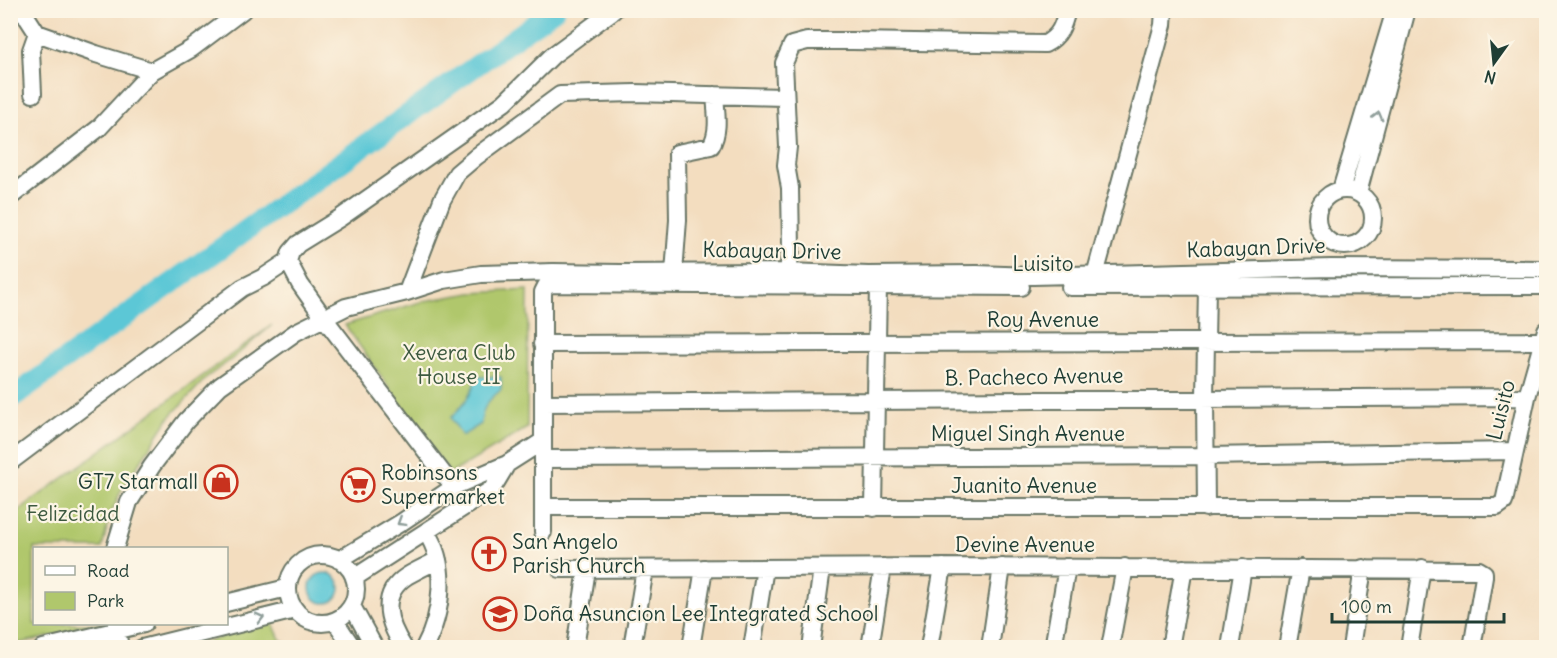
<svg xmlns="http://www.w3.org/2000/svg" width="1557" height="658" font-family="Delius,sans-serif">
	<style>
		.green { fill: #b0c76c; stroke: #688250; stroke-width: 1.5 }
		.water { fill: #5cc7d6; stroke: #3e8285; stroke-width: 1.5 }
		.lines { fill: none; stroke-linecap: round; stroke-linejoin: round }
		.river { stroke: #5cc7d6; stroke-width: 21 }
		.minor-casing { stroke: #697565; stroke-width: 20 }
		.minor { stroke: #fff; stroke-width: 16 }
		.oneway { stroke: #8f9e9a }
		.labels { text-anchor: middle; stroke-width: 4.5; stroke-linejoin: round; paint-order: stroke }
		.street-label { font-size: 21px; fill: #1f3d34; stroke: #fcf5e5 }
		.park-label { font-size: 21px; fill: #3c593f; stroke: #fcf5e5 }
		.poi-label { font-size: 21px; fill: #1f3d34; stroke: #fcf5e5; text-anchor: start }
	</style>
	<rect width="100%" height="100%" fill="#fcf5e5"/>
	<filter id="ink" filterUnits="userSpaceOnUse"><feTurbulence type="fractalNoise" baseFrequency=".0167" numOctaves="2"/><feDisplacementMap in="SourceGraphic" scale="12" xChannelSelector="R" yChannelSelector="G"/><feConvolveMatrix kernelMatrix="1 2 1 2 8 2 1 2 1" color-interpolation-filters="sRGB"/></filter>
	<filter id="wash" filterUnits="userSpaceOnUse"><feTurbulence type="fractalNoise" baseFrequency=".008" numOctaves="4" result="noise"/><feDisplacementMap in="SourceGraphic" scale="24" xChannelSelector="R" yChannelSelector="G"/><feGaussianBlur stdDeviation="1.35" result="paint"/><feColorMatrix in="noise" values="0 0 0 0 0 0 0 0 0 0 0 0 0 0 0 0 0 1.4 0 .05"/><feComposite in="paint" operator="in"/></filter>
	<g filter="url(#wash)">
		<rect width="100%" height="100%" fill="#f3ddbf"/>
		<path class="green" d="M528 290 527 428 450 474 345 325 424 301 471 293Z
			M272 325 232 359 207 377 169 418 121 491 110 516 102 548H34V624H108L11 645V516Z
			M271 619 280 639 291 647 190 648Z"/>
		<path class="water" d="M476 377H501V390C488 400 482 407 481 424L462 436 451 418C463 405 473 394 476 377Z
			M310 588a15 15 0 1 1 30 0a15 15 0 1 1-30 0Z"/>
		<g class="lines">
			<path class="river" d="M10 399 554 10"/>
		</g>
	</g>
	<g filter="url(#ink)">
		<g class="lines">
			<defs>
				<path id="minor" d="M19 10 26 16 37 33 96 54 152 71
					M33 94 31 50 37 33
					M1341 190 1395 10
					M1317 218a28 28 0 1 1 56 0a28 28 0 1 1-56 0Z
					M1358 193 1407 10
					M10 197 99 128 152 71 191 49 243 10
					M788 272 791 248 790 188 786 165 788 147 784 63 792 45 807 41H852L1045 44C1060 36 1063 26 1067 10
					M674 273 678 220 677 153 711 146C720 131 716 112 715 95
					M1095 275 1163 25 1164 10
					M1070 287 1546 286
					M407 292 442 200 457 173 477 156 560 95 635 93 784 97
					M542 344 1543 341
					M543 403C871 403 1199 397 1527 397
					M543 459 1206 456 1514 451
					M10 462 242 288 264 277 288 261
					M455 486 445 476 324 318 300 284 288 261 291 252 298 244 340 218 504 103 553 55 614 10
					M543 507H1497L1504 502 1527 397 1546 330
					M874 508 878 286
					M1206 508 1205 397 1207 287
					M543 532V292L546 286 553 284 1021 287
					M115 548 129 502 152 466 186 421 220 386 296 332 346 307 407 292 444 280 481 274 553 272 620 273 788 272 868 275 977 274 1033 276 1331 268 1546 269
					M288 589a34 34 0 1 1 68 0a34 34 0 1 1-68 0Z
					M339 560 402 522 455 486 507 464 543 441
					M560 569 943 567 1479 570 1484 573V577L1472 648
					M354 578 492 489 507 464
					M226 603 287 588
					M352 606 375 648
					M335 621 353 648
					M116 624 120 648
					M43 648 144 624
					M142 648 295 610
					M404 648C388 623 378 595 407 576 417 570 428 565 438 560
					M424 648C443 613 448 565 426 532
					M575 648 587 569
					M632 648 645 569
					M691 648 704 568
					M752 648 765 568
					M811 648 822 568
					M870 648 883 567
					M929 648 943 567
					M990 648 1002 567
					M1053 648 1067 567
					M1110 648 1125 567
					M1170 648 1184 568
					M1230 648 1243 568
					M1287 648 1301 568
					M1351 648 1363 568
					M1409 648 1422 568"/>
			</defs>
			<use href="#minor" class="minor-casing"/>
			<use href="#minor" class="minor"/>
		</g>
		<defs><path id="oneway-chevron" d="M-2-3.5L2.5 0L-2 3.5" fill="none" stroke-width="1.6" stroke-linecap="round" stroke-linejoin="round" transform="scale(1.5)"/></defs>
		<g class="oneway">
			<use href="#oneway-chevron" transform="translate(1378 116) rotate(-75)"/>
			<use href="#oneway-chevron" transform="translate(401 522) rotate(148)"/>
			<use href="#oneway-chevron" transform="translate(260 618) rotate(-14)"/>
		</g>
	</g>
	<defs>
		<symbol id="shop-ring" viewBox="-11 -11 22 22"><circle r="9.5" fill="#fcf5e5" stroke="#c8321e" stroke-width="1.5"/><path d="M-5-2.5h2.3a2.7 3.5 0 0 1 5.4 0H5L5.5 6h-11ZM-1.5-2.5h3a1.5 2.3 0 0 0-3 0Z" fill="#c8321e"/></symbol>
		<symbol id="supermarket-ring" viewBox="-11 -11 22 22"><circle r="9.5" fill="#fcf5e5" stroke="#c8321e" stroke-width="1.5"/><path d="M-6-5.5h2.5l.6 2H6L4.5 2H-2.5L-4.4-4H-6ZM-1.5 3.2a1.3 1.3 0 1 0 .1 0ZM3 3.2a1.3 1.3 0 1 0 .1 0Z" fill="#c8321e"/></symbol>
		<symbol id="church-ring" viewBox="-11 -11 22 22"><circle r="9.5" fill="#fcf5e5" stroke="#c8321e" stroke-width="1.5"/><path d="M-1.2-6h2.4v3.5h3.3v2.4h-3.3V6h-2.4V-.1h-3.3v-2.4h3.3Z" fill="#c8321e"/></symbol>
		<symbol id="school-ring" viewBox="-11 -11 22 22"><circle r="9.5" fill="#fcf5e5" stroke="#c8321e" stroke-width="1.5"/><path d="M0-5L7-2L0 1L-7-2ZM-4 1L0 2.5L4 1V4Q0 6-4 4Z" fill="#c8321e"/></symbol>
	</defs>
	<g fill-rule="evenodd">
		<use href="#shop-ring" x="202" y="463" width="38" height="38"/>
		<use href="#supermarket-ring" x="339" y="466" width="38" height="38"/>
		<use href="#church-ring" x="470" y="535" width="38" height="38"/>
		<use href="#school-ring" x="481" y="595" width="38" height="38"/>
	</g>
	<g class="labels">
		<g class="street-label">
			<text transform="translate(1256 248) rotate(-2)" y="7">Kabayan Drive</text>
			<text transform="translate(772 251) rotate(1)" y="7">Kabayan Drive</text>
			<text x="1043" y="271">Luisito</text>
			<text x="1043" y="327">Roy Avenue</text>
			<text transform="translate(1034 377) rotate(-1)" y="7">B. Pacheco Avenue</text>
			<text transform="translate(1501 410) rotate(-76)" y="7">Luisito</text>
			<text x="1028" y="441">Miguel Singh Avenue</text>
			<text x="1024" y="493">Juanito Avenue</text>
			<text x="1025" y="552">Devine Avenue</text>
		</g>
		<g class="park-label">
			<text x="459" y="360">Xevera Club<tspan x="459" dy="24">House II</tspan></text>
			<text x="73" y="521">Felizcidad</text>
		</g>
		<g class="poi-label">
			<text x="381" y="480">Robinsons<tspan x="381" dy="24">Supermarket</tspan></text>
			<text x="198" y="489" text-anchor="end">GT7 Starmall</text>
			<text x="512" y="549">San Angelo<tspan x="512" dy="24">Parish Church</tspan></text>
			<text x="523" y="621">Doña Asuncion Lee Integrated School</text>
		</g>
	</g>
	<rect width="1557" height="658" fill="none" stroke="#fcf5e5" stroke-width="36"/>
	<rect x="33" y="547" width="195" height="78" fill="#fcf5e5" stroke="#a4ab9e" stroke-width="1.5"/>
	<rect x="45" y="566" width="30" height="9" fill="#ffffff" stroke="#a4ab9e" stroke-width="1.5"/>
	<text x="87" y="577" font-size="18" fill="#1f3d34">Road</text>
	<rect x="45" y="592" width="30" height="18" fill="#b0c76c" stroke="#a4ab9e" stroke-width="1.5"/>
	<text x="87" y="607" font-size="18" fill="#1f3d34">Park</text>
	<g transform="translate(1494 63) rotate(195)" stroke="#fcf5e5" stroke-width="4.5" paint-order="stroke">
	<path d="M0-4.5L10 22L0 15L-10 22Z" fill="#1f3d34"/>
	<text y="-9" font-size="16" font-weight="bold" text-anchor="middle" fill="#1f3d34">N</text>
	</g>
	<path d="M1332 613v9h172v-9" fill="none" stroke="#1f3d34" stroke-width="3"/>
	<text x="1341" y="613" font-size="18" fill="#1f3d34" stroke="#fcf5e5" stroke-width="4.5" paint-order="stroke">100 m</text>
</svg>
